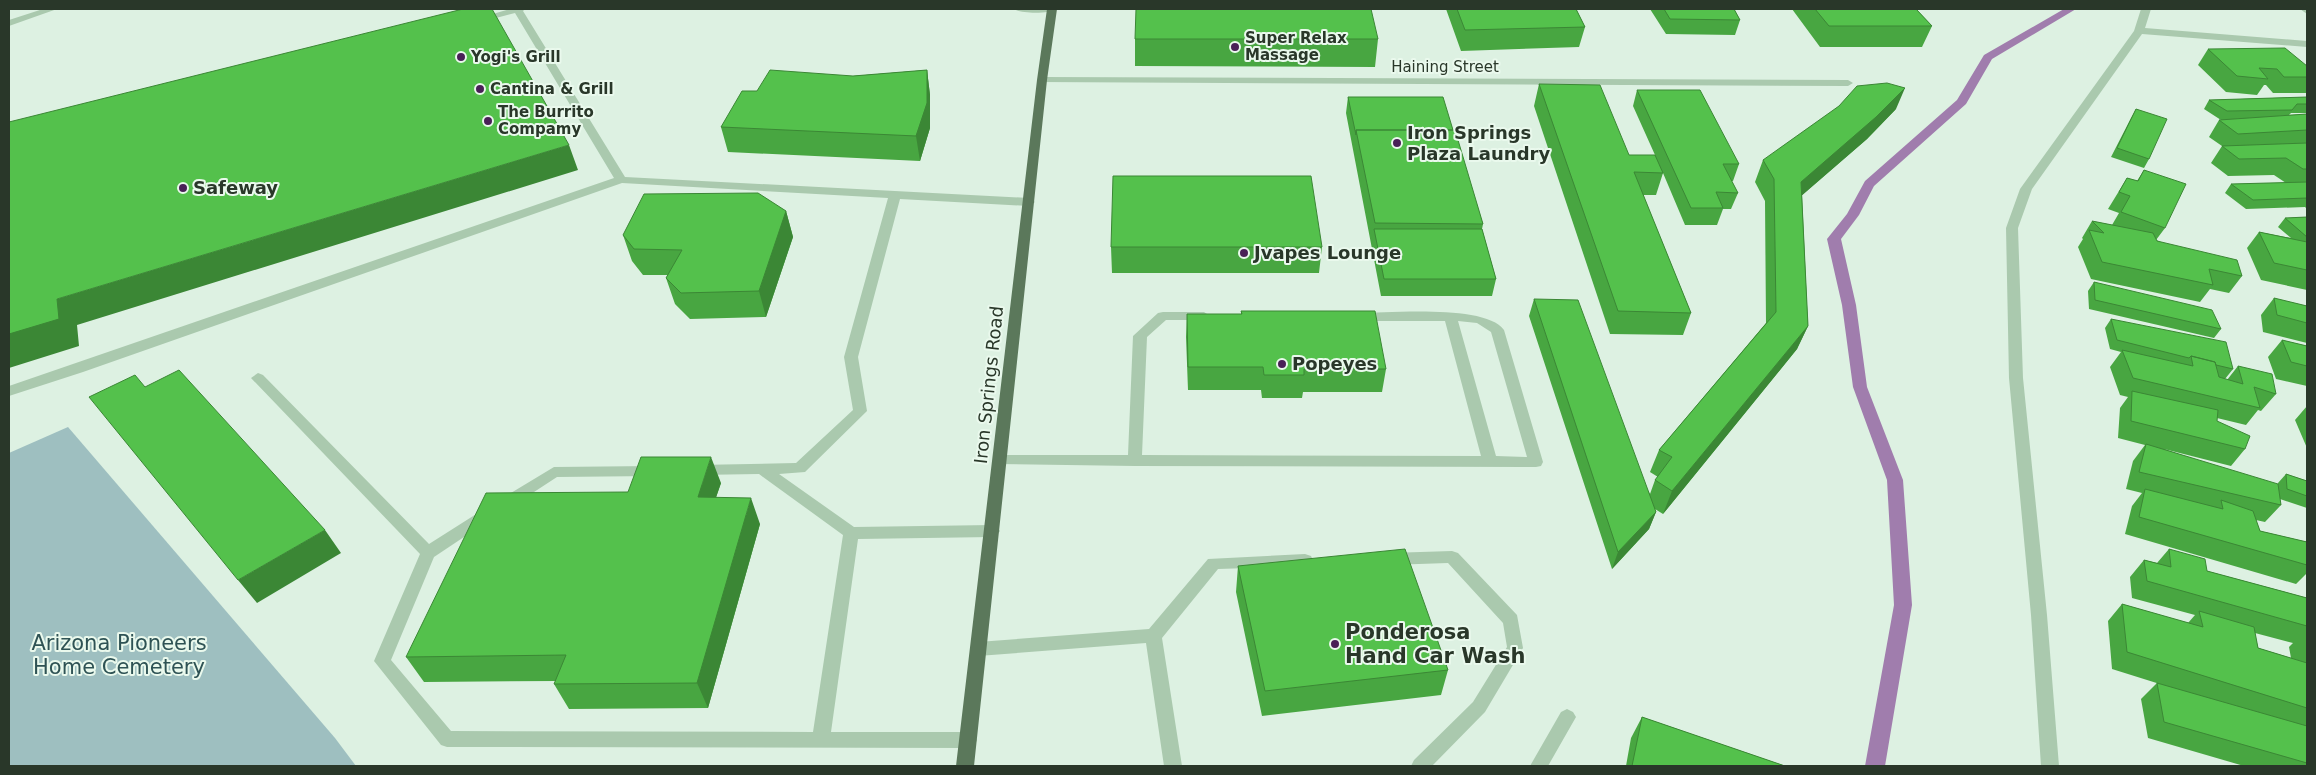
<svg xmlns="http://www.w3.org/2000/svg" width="2316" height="775" font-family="'DejaVu Sans',sans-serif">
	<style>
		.green { fill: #9ebfc0 }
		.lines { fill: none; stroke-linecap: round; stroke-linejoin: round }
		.stream { fill: #a07dad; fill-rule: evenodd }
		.service { fill: #aac9ae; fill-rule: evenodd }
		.minor { fill: #aac9ae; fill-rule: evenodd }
		.primary { fill: #5b785b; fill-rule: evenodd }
		.wall { fill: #48a641; fill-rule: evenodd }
		.shaded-wall { fill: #3b8735 }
		.building { fill: #54c14c; stroke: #3b8735 }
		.poi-dot { fill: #492057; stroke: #eaf9ed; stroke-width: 2 }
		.labels { text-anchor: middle; stroke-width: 4; stroke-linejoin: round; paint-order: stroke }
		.far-poi-label { font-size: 15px; font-weight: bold; fill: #293729; stroke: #eaf9ed; text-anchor: start }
		.far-street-label { font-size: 15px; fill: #293729; stroke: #eaf9ed }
		.poi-label { font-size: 18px; font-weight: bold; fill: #293729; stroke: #eaf9ed; text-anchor: start }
		.street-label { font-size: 18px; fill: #293729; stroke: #eaf9ed }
		.near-poi-label { font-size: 21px; font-weight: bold; fill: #293729; stroke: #eaf9ed; text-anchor: start }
		.near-park-label { font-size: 21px; fill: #2e5254; stroke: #eaf9ed }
	</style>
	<rect width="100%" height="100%" fill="#ddf1e2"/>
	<path class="green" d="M68 427 335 738 356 766H9V453Z"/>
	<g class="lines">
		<path class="stream" d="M2064 9H2076L1992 59 1966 104 1874 186 1859 215 1841 239 1856 305 1867 387 1903 480 1912 605 1885 766H1865L1894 605 1887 480 1853 387 1842 305 1827 239 1847 214 1865 181 1957 100 1984 55Z"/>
		<path class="service" d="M43 9H57L9 26V20Z
			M510 9H525L523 11 625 177 1029 198 1035 202 1029 206 900 199 858 357 867 411 805 472 779 474 854 527 992 525 997 527 1000 531 997 535 992 537 858 539 831 732H968L974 734 977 740 974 746 968 748 447 747 441 745 374 661 420 554 251 378 258 373 263 375 429 544 481 511 486 509 491 511 494 515 491 519 434 557 391 660 451 731 813 732 843 535 759 474 697 475 692 474 690 470 692 466 697 465 796 463 853 410 844 357 888 198 622 183 83 372 9 396V386L614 178 515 13 477 23 472 20Z
			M1163 312H1204L1210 316 1204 320H1166L1147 337 1142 455 1481 456 1445 321H1358L1352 317 1358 313C1389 313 1486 304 1504 330L1543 462 1541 466 1536 467 1135 466 995 464 993 460 995 456 1000 455H1128L1133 336 1158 313ZM1458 321 1477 323 1491 332 1527 457 1496 456Z
			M653 466 658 467 660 471 658 475 653 476 557 477 511 507 506 509 501 507 498 503 501 499 554 467Z
			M1452 551 1458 553 1517 615 1523 648 1485 712 1432 766H1411L1414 760 1473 702 1507 647 1503 623 1448 563 1389 565 1383 563 1381 559 1383 555 1389 553Z
			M1305 554 1311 556 1313 560 1311 564 1305 566 1218 569 1162 638 1182 766H1164L1146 643 978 656 972 654 970 649 972 644 978 642 1149 629 1208 559Z
			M1567 709 1573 712 1576 717 1548 766H1530L1561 712Z"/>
		<path class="minor" d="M1014 9H1057C1049 14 1022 14 1014 9Z
			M2141 9H2151L2145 28 2307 41V47L2142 34 2032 189 2018 228 2023 378 2047 615 2059 766H2041L2031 615 2009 378 2006 228 2020 189 2134 31Z
			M2300 9H2307V14Z
			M1042 77 1848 80 1853 83 1848 86 1038 82 1037 80Z"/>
		<path class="primary" d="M1047 9H1057L1047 80 974 766H956L1037 80Z"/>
	</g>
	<path class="wall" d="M1446 9H1576L1585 27 1579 47 1461 51Z
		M1650 9H1734L1740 20 1735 35 1666 34Z
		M1792 9H1916L1932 26 1922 47H1820Z
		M1135 39H1378L1375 67 1135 66Z
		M2208 49 2307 66V93H2273L2266 85H2264L2257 95 2226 92 2198 65Z
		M927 70 930 95V128L920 161 728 152 721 127 757 91 853 76Z
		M1539 84 1629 155H1655L1633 106 1637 90 1739 164 1733 181H1731L1738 193 1731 209H1723L1717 225H1685L1663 173 1656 195H1643L1691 313 1683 335 1610 334 1534 106Z
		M1348 97 1453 130 1483 224 1482 229 1496 279 1492 296H1381L1346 113Z
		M2307 97V113H2291L2289 115 2307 114V209L2305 207 2246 209 2225 193 2231 184 2286 183 2274 175 2228 176 2211 163 2222 146 2209 137 2219 120H2231H2221L2204 109 2209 100Z
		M1896 109 1867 139 1802 195 1808 326 1797 349 1663 514 1655 509 1656 512 1649 529 1612 569 1529 316 1534 299 1650 494 1655 480 1658 477 1650 472 1659 450 1766 323 1765 201 1755 182 1763 160Z
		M2136 109 2149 159 2144 168 2111 157 2131 118Z
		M2144 170 2165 228 2156 240 2242 276 2229 293 2210 289 2200 302 2091 279 2078 247 2083 239 2082 238 2092 221 2112 225 2119 213 2108 209 2127 178 2137 181Z
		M786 211 793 237 766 317 690 319 675 304 666 278 668 275H643L632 261 623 235Z
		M2307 217V290L2261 280 2247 248 2259 232 2291 238 2278 227 2285 218Z
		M1111 247H1322L1319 273H1112Z
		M2094 282 2221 329 2214 338 2089 309 2088 291Z
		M2274 298 2307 306V343L2263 332 2261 315Z
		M1241 311 1386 369 1382 392H1303L1302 398H1262L1261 390H1188L1186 337 1187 314H1241Z
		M2111 319 2233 369 2225 379 2219 377 2227 380 2238 366 2276 394 2261 411 2258 410 2246 425 2217 418V421L2245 449 2231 466 2164 449 2278 488V483L2286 474 2307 481V508L2280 499 2281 505 2265 522 2256 520 2260 531 2307 542V573L2296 584 2125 534 2132 506 2142 493 2126 489 2133 461 2145 445 2118 438 2120 408 2128 397 2120 395 2110 367 2121 352 2110 349 2105 328Z
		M2282 340 2307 346V386L2276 379 2268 357Z
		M2307 406V448L2295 420Z
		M721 483 716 497 760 524 708 708 569 709 554 684 556 681 424 682 406 657 628 492Z
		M2169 549 2207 571 2307 598V766H2244L2148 738 2141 699 2157 683 2163 685 2112 669 2108 621 2122 604 2188 623 2195 615 2132 598 2130 577 2144 560 2157 563ZM2255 633 2293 643 2289 647 2291 658 2258 648Z
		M1238 566 1448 670 1441 695 1262 716 1236 592Z
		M1642 717 1785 766H1626L1631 738Z"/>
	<path class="shaded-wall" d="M927 70 930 95V128L920 161 916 136Z
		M1905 88 1896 109 1867 139 1792 204 1801 182Z
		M569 145 578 170 77 325 79 346 9 368V334L57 299Z
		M786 211 793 237 766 317 759 291Z
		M1808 326 1797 349 1663 514 1672 491Z
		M711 457 721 483 707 524 698 497Z
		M751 498 760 524 708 708 697 683Z
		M1656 512 1649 529 1612 569 1618 552Z
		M325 530 341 553 257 603 238 580Z"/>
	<path class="building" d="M463 9H492L569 145 57 299 59 319 9 334V122Z
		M1136 9H1371L1378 39H1135Z
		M1457 9H1576L1585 27 1465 30Z
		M1664 9H1734L1740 20 1670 19Z
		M1815 9H1916L1932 26H1829Z
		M2285 48 2307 66V77H2284L2277 69 2259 68 2268 79 2237 76 2208 49Z
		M770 70 853 76 927 70V103L916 136 721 127 742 91H757Z
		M1887 83 1905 88 1876 117 1801 182 1808 326 1672 491 1655 480 1672 457 1659 450 1776 312 1774 179 1763 160 1839 106 1857 86Z
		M1539 84 1600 85 1629 155H1655L1663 173 1634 172 1691 313 1618 311Z
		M1637 90H1700L1739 164H1723L1738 193 1716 192 1723 208H1691Z
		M1348 97H1443L1453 130H1356V135Z
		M2307 97V104H2297L2292 110 2227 111 2209 100Z
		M2136 109 2167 119 2149 159 2117 148Z
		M2307 114V130L2238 134 2219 120Z
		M1356 130H1455L1483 224 1375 223Z
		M2307 143V169H2303L2286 158 2239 159 2222 146Z
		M2144 170 2186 184 2165 228 2121 212 2130 196 2119 192 2127 178 2138 181Z
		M1113 176H1311L1322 247H1111Z
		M2307 182V198L2253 200 2231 184Z
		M758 193 786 211 759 291 681 293 666 278 682 250 634 249 623 235 644 194Z
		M2307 217V237L2285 218Z
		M2092 221 2153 233 2157 241 2237 260 2242 276 2209 269 2213 285 2102 262 2089 230 2104 233Z
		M1374 229H1482L1496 279H1384Z
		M2259 232 2307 242V270L2274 263Z
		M2094 282 2212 310 2221 329 2095 300Z
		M2274 298 2307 306V323L2277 315Z
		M1534 299 1578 300 1656 512 1618 552Z
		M1241 311H1375L1386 369H1304V375H1264L1263 367H1188L1187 314H1242Z
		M2111 319 2226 342 2233 369 2216 365 2215 362 2191 356 2189 358 2117 340Z
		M2282 340 2307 346V366L2291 362Z
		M2122 350 2193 366 2191 356 2215 362 2219 377 2243 384 2238 366 2272 374 2276 394 2254 387 2260 408 2133 378Z
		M179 370 325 530 238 580 89 397 135 375 145 387Z
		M2132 391 2218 410 2217 421 2250 436 2245 449 2131 421Z
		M2146 444 2278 484 2281 505 2139 472Z
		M641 457H711L698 497 751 498 697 683 554 684 566 655 406 657 486 493 628 492Z
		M2286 474 2307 481V496L2287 489Z
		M2145 489 2223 509 2221 500 2253 511 2260 531 2307 542V565L2139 517Z
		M1405 549 1448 670 1265 691 1238 566Z
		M2169 549 2205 559 2207 571 2307 598V626L2147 581 2144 560 2171 567Z
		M2122 604 2203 627 2199 611 2254 627 2258 648 2307 663V708L2127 652Z
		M2157 683 2307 726V763L2164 722Z
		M1642 717 1785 766H1632Z"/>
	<g class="poi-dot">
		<circle cx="1235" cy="47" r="5"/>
		<circle cx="461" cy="57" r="5"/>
		<circle cx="480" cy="89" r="5"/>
		<circle cx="488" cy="121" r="5"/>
		<circle cx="1397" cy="143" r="5"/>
		<circle cx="183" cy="188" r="5"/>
		<circle cx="1244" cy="253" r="5"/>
		<circle cx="1282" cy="364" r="5"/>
		<circle cx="1335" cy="644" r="5"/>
	</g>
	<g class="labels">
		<g class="far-poi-label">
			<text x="1245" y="43">Super Relax<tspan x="1245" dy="17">Massage</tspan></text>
			<text x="471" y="62">Yogi's Grill</text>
			<text x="490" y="94">Cantina &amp; Grill</text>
			<text x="498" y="117">The Burrito<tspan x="498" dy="17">Compamy</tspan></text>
		</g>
		<g class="far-street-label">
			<text x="1445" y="72">Haining Street</text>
		</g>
		<g class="poi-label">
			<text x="1407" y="139">Iron Springs<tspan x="1407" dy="21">Plaza Laundry</tspan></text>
			<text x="193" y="194">Safeway</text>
			<text x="1254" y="259">Jvapes Lounge</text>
			<text x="1292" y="370">Popeyes</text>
		</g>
		<g class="street-label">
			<text transform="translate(989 385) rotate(-84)" y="6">Iron Springs Road</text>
		</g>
		<g class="near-poi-label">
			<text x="1345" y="639">Ponderosa<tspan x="1345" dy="24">Hand Car Wash</tspan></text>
		</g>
		<g class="near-park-label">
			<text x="119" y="650">Arizona Pioneers<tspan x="119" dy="24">Home Cemetery</tspan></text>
		</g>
	</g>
	<rect width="2316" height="775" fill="none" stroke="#293729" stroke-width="20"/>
</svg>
